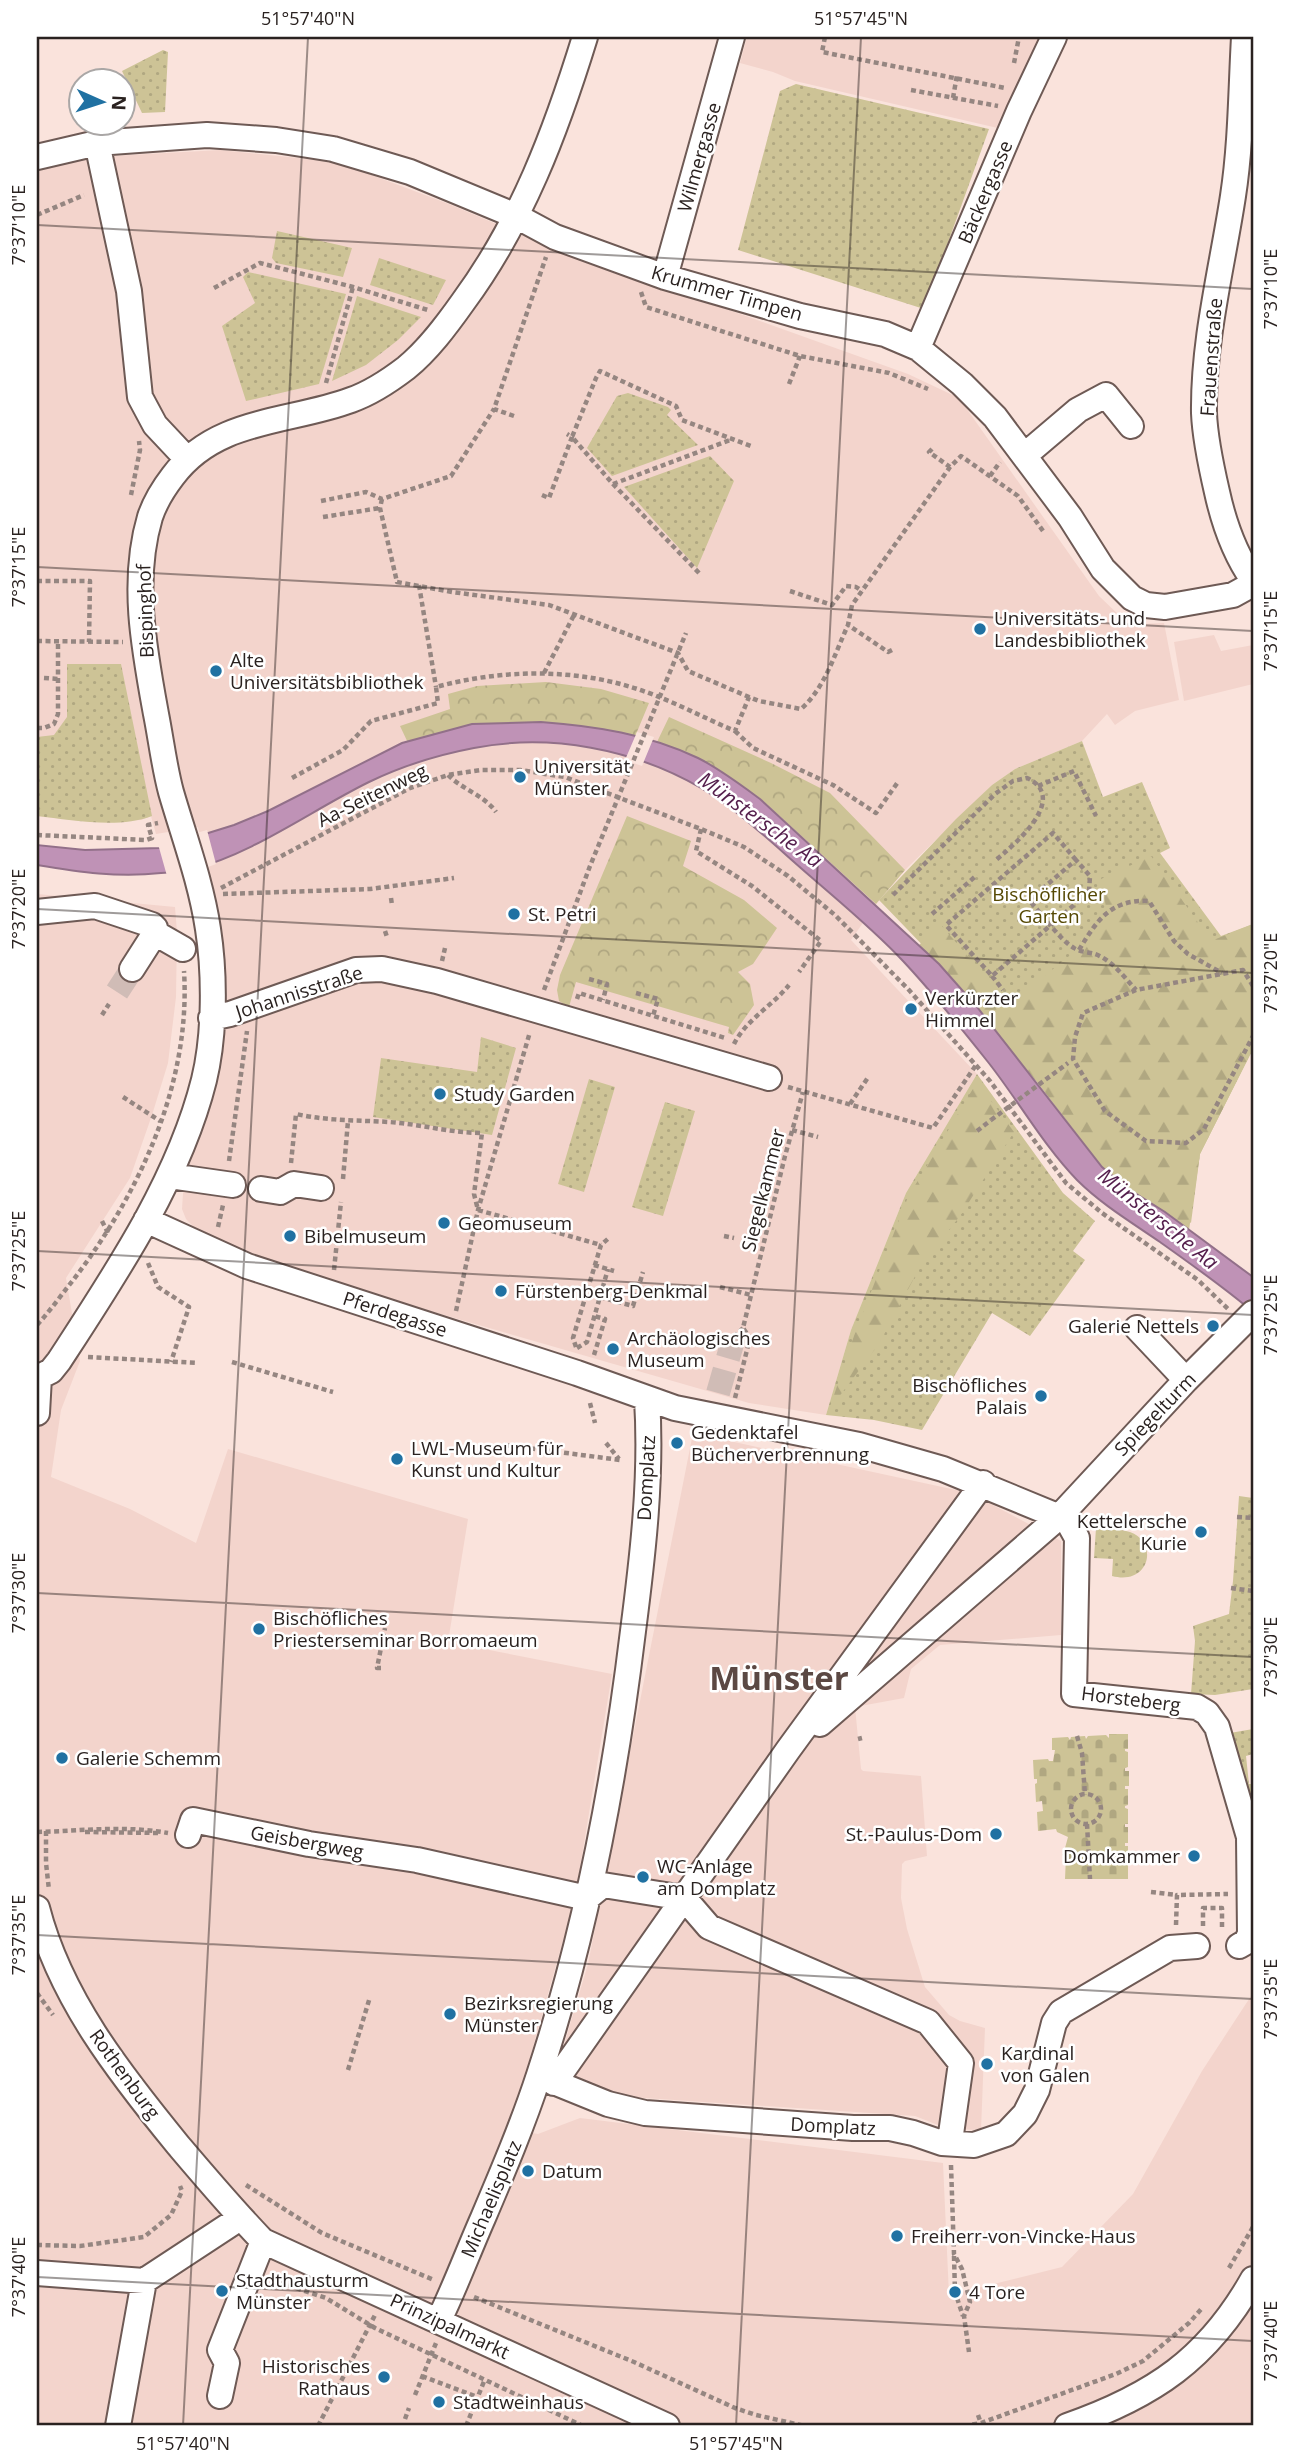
<svg xmlns="http://www.w3.org/2000/svg" width="1290" height="2463" font-family="'Open Sans',sans-serif">
	<style>
		.built { fill: #f3d4cc }
		.grass { fill: url(#grass-dots) }
		.forest { fill: url(#forest-firs) }
		.cemetery { fill: url(#cemetery-stones) }
		.park { fill: url(#park-crowns) }
		.water { fill: #bf92b6; stroke: #927089; stroke-width: 2 }
		.pier { fill: #fae3dc }
		.lines { fill: none; stroke-linecap: round; stroke-linejoin: round }
		.minor-tunnel { stroke: #d0bcb6; stroke-width: 24; stroke-dasharray: 24 12; stroke-linecap: butt }
		.minor-casing { stroke: #6e5a55; stroke-width: 28 }
		.path { stroke: #958681; stroke-width: 4.5; stroke-dasharray: 5 3.5; stroke-linecap: butt }
		.minor { stroke: #fff; stroke-width: 24 }
		.path-bridge { stroke: #958681; stroke-width: 4.5; stroke-dasharray: 5 3.5; stroke-linecap: butt }
		.ticks { fill: none; stroke: #2a2220; stroke-width: 2; stroke-opacity: 0.45 }
		.poi-dot { fill: #2071a2; stroke: #fff; stroke-width: 2.5 }
		.labels { text-anchor: middle; stroke-width: 5; stroke-linejoin: round; paint-order: stroke }
		.street-label { font-size: 19px; fill: #2a2220; stroke: #fff }
		.poi-label { font-size: 19px; fill: #2a2220; stroke: #fff; text-anchor: start }
		.park-label { font-size: 19px; fill: #554803; stroke: #fff }
		.water-label { font-size: 21px; font-style: italic; fill: #541e4c; stroke: #fff }
		.town-label { font-size: 33px; font-weight: bold; fill: #5b4843; stroke: #fff }
		.neatline { fill: none; stroke: #2a2220; stroke-width: 2.5 }
		.ticks-label { font-size: 18px; text-anchor: middle; fill: #2a2220 }
	</style>
	<defs>
		<pattern id="grass-dots" width="8" height="8" patternUnits="userSpaceOnUse" patternTransform="scale(1.75)"><rect width="8" height="8" fill="#cdc396"/><path d="M2 2h.1M6 6h.1" fill="none" stroke="#b0a781" stroke-width="1.8" stroke-linecap="round"/></pattern>
		<pattern id="forest-firs" width="22" height="20" patternUnits="userSpaceOnUse" patternTransform="scale(1.75)"><rect width="22" height="20" fill="#cdc396"/><path d="M5 1l3.5 6h-7zM16 11l3.5 6h-7z" fill="#b0a781"/></pattern>
		<pattern id="cemetery-stones" width="16" height="16" patternUnits="userSpaceOnUse" patternTransform="scale(1.75)"><rect width="16" height="16" fill="#cdc396"/><path d="M2 7V4a2 2 0 0 1 4 0v3zM10 15v-3a2 2 0 0 1 4 0v3z" fill="#b0a781"/></pattern>
		<pattern id="park-crowns" width="20" height="18" patternUnits="userSpaceOnUse" patternTransform="scale(1.75)"><rect width="20" height="18" fill="#cdc396"/><path d="M2 6a3 3 0 1 1 6 0M12 15a3 3 0 1 1 6 0" fill="none" stroke="#b0a781"/></pattern>
	</defs>
	<rect width="100%" height="100%" fill="#fae3dc"/>
	<path class="built" d="M747 37H1044L1002 129 795 81 773 72 740 63Z
		M220 150 337 162 449 204 534 240 908 374 959 398 1099 596 1121 617 1140 624 1164 623 1179 700 1135 711 1115 725 1107 714 1082 741 1015 769 992 785 905 870 876 904 851 940 977 1074 906 1193 851 1330 826 1415 749 1403 309 1276 207 1235 195 1228 186 1219 182 1209 184 1178 225 1022 222 935 198 827 156 834 151 816 141 820 92 822 37 816V170L75 158Z
		M1214 635 1221 651 1253 645V684L1184 701 1174 642Z
		M37 894 175 907 177 932 176 997 168 1063 152 1115 130 1178 66 1278 80 1361 61 1410 51 1477 130 1509 196 1543 228 1449 468 1519 448 1642 612 1674 575 1898 510 2129 538 2134 580 2118 943 2163 949 2295 1062 2267 1133 2194 1202 2071 1253 1993V2426H37Z
		M693 1433 970 1493 1061 1541V1635L940 1645 911 1669 904 1698 855 1707 861 1769 863 1771 921 1776 927 1856 905 1861 902 1864 901 1898 907 1929 925 1987 949 2015 960 2021 985 2028 981 2130 948 2129 915 2116 630 2097 605 2091 574 2077 561 2055 588 1964Z"/>
	<path class="grass" d="M163 50 168 52 165 112 142 113 122 71Z
		M796 84 989 129 924 309 738 250 780 91Z
		M277 231 352 248 343 277 276 263 272 258Z
		M379 258 446 280 433 305 370 285Z
		M248 272 346 294 319 384 246 401 222 326 255 303 243 277Z
		M357 296 421 317 398 340 366 365 332 381Z
		M628 393 668 407 671 410 667 415 698 445 612 476 587 448 617 396Z
		M710 456 734 481 697 568 624 487Z
		M67 664H121L152 816C119 829 71 820 37 816V737L54 735 67 717Z
		M1082 741 1103 797 1142 782 1170 848 1160 853 1221 936 1253 924V1049L1200 1154 1191 1223 1099 1154 959 983 879 900 956 819 992 785 1015 769Z
		M481 1037 516 1048 492 1135 373 1117 381 1058 477 1072Z
		M977 1074 1063 1193 1095 1221 1073 1251 1085 1260 1030 1336 992 1313 922 1430 874 1420 826 1415 851 1330 906 1193Z
		M589 1079 615 1087 584 1192 558 1184Z
		M665 1102 695 1111 663 1216 632 1207Z
		M1239 1496 1253 1498V1689L1215 1695 1191 1694 1195 1641 1193 1626 1229 1614 1233 1581Z
		M1096 1528C1107 1529 1120 1529 1130 1532 1159 1542 1150 1586 1112 1576L1113 1559 1094 1558Z
		M1253 1729V1754L1246 1756 1249 1784H1253V1815L1251 1801 1244 1798 1230 1733Z"/>
	<path class="forest" d="M1151 856 1211 941 1253 924V1049L1200 1154 1189 1230 1127 1188 1102 1167 1037 1082 919 945 941 925 1009 1004 1073 953 1088 929 1106 907 1101 879Z
		M977 1082 1014 1132 960 1216 920 1267 879 1344 829 1410 855 1333 908 1197Z"/>
	<path class="cemetery" d="M1109 1734H1128V1749H1125V1751L1128 1752V1767L1125 1768V1771H1129V1786H1125V1789H1128V1805L1125 1806V1808L1128 1809V1824H1125V1827H1128V1843H1125V1846H1128V1862L1125 1864H1128V1879H1065L1066 1856 1062 1855 1068 1850 1065 1848 1068 1837 1057 1832 1056 1829 1038 1831 1037 1812 1043 1811 1042 1801 1036 1802 1035 1784 1037 1783V1779H1034L1033 1760 1048 1759 1049 1761H1053L1055 1750H1052V1738L1068 1737 1070 1740 1071 1737 1085 1736 1086 1739 1088 1736 1106 1735 1109 1738Z"/>
	<path class="park" d="M546 682 601 689 649 703 634 739 409 745 400 726 450 709 448 694 477 686Z
		M669 717 771 763 830 793 905 870 876 904 761 799 698 758 657 742Z
		M627 816 691 841 683 866 744 900 777 928 753 964 738 972 750 984 754 1005 733 1035 728 1033 729 1027 576 982 569 1007 559 1001 557 990 560 975Z"/>
	<path class="water" d="M541 722C595 726 648 734 698 758 720 769 741 785 760 799L939 964 977 1007 1102 1167 1127 1188 1165 1212 1253 1277V1312C1225 1288 1191 1264 1160 1242 1131 1222 1101 1204 1077 1180 1043 1145 1018 1100 988 1062 961 1028 933 993 903 961 874 930 841 903 810 876 775 846 741 812 701 788 634 749 550 733 474 748 437 755 402 766 369 782 310 811 255 853 190 870 181 872 171 872 161 873 118 878 79 872 37 865V845L85 850 160 848 234 825 268 811 402 743 472 724Z"/>
	<path class="pier" d="M637 732 654 737 642 766 625 760Z
		M207 830 216 864 190 874 167 876 158 844Z"/>
	<g class="lines">
		<path class="minor-tunnel" d="M117 992 132 969
			M718 1393 734 1337"/>
		<defs>
			<path id="minor" d="M1244 37C1241 90 1241 144 1233 196 1222 268 1203 340 1204 413 1205 439 1211 466 1217 492 1224 524 1234 553 1253 580
				M97 143 129 291 140 397 155 425 186 458
				M37 157 97 143 207 135 276 140 333 149 410 172 516 216 555 237 665 277 800 316 885 334 918 348 962 384 995 417 1070 517 1103 569 1132 598 1146 605 1165 607 1233 595 1253 584
				M665 277 732 37
				M918 348 1019 111 1054 37
				M1025 455 1078 410 1106 395 1131 426
				M37 912 95 906 152 925 155 928V933L132 969
				M155 933 183 949
				M211 1018 230 1014 356 970 382 969 437 981 769 1078
				M170 1176 233 1185
				M261 1189 280 1192 294 1184 321 1188
				M146 1220 247 1266 577 1373 675 1408 859 1445 943 1469 1067 1520 1077 1538 1074 1694 1197 1707 1207 1713 1217 1727 1249 1837 1250 1934 1246 1942 1239 1946
				M1137 1328 1186 1380
				M39 1377 51 1371 59 1361C115 1275 179 1180 204 1080 215 1035 215 974 208 929 201 882 184 837 171 792 164 766 161 739 156 714 144 649 131 581 150 517 155 502 163 489 173 476 216 418 289 423 351 400 371 393 389 381 406 368 428 350 446 326 463 302 522 222 556 131 585 37
				M37 1413 39 1377
				M820 1724 1059 1517 1186 1380 1253 1313
				M188 1835 193 1820 309 1844 417 1860 587 1898 603 1885 684 1898 709 1927 928 2022 961 2063 951 2134
				M37 1908C60 1998 120 2074 178 2145 206 2178 233 2210 263 2241L667 2426
				M539 2076 608 2104 645 2113 853 2128H890L913 2133 942 2143 974 2145 1006 2134 1025 2114 1037 2090 1054 2023 1061 2012 1170 1948 1197 1946
				M554 2083 788 1750 983 1483
				M37 2273 144 2281
				M439 2320C455 2287 468 2252 483 2218 503 2171 523 2124 539 2075 586 1932 615 1780 633 1631 643 1554 652 1476 647 1399
				M220 2396 227 2363 220 2350 263 2241
				M118 2426 144 2281 240 2218
				M1067 2426C1153 2396 1208 2359 1253 2279"/>
		</defs>
		<use href="#minor" class="minor-casing"/>
		<path class="path" d="M825 37 822 52 1005 88
			M1014 63 1019 37
			M911 90 998 106
			M953 98 957 75
			M37 215 84 195
			M214 288 260 263 353 287 428 310
			M641 292 646 307 800 356 889 373 928 389
			M326 383 353 287
			M789 384 800 356
			M514 416 494 409 546 257
			M932 449 929 452 950 467
			M990 476 1000 462
			M613 484 733 439
			M131 495 140 450 139 441
			M542 495 549 498 572 437 567 434
			M382 499 380 508 397 582 452 592 549 605 678 653 688 671 749 697
			M321 501 366 492 382 499 451 476 494 409
			M323 517 380 508
			M699 573 613 484 572 437 596 378 600 371 676 406 682 420 751 446
			M37 581H90L89 642
			M419 585 436 687
			M790 591 832 605 846 586 856 587 862 591
			M37 641 123 642
			M892 650 888 652 848 625 852 605 950 467 961 456 1018 496 1043 531
			M544 673 574 615
			M44 678 58 679
			M37 728H44L54 724 58 714V642
			M735 731 753 748 833 785 876 813 898 782
			M448 775C463 790 484 795 496 812
			M292 778 343 750 371 721 438 703 436 687C498 670 569 668 631 687 665 697 702 717 735 731L749 697 759 701 801 709C825 688 835 653 848 625
			M1038 786 1074 771 1096 816
			M701 829 696 851 752 886 821 941 799 972
			M37 835 146 840 152 838 148 825 158 823
			M1076 860 1053 833 946 925 992 976 1089 892 1090 876 1076 860 1029 900C1040 912 1061 941 1074 948 1080 952 1088 952 1095 954 1112 960 1124 977 1136 990
			M221 888 410 788 448 775 481 770H520L565 777 701 829 744 847 788 876 835 915 908 989 990 1081 1066 1183 1102 1213 1198 1280 1228 1309
			M223 894 370 889 454 878
			M893 895 995 794 1013 781 1027 778C1070 798 1014 845 996 860
			M391 898 392 905
			M932 914 977 875
			M385 931 387 937
			M1079 950C1097 920 1111 899 1149 901L1174 941 1188 954 1222 973
			M442 961 445 948
			M992 976 1003 990
			M589 979 607 984 603 1000
			M1253 986 1243 970 1136 990 1083 1013 1075 1037 1073 1059 1105 1111 1146 1141 1186 1143 1204 1129 1253 1036
			M544 990 590 866 686 633
			M636 993 658 999 653 1016
			M577 999 579 993 725 1038
			M102 1015 109 1004
			M734 1044C745 1021 773 1005 789 985
			M788 1087 933 1128 976 1065
			M123 1097 160 1121
			M850 1104 869 1076
			M792 1130 818 1137
			M977 1131 991 1120
			M229 1161 247 1031
			M291 1163 296 1114C327 1121 357 1120 389 1122 420 1124 450 1133 482 1133L474 1194 478 1210 601 1245
			M343 1179 348 1121
			M102 1221 108 1233
			M218 1227 223 1205
			M724 1236 734 1238
			M148 1263 158 1287 189 1307 171 1362
			M594 1265 614 1271
			M334 1270 341 1202
			M720 1287 751 1295
			M600 1297 633 1306 643 1272
			M456 1311 478 1210 530 1032
			M37 1325C50 1311 62 1294 74 1279 140 1192 191 1083 184 971
			M734 1337 743 1328
			M576 1347 573 1338 601 1245 610 1237
			M577 1348 587 1342 608 1269
			M594 1355 605 1319 594 1316
			M88 1357 198 1363
			M232 1362 333 1392
			M735 1398 750 1338 743 1328 785 1156 803 1092
			M590 1403 595 1423
			M606 1443 619 1459
			M505 1445 620 1460
			M1237 1517 1253 1518
			M1231 1588 1253 1591
			M381 1668H377L385 1628
			M1077 1736 1082 1753 1085 1795
			M858 1739 862 1738
			M1071 1809a15 15 0 1 1 30 0a15 15 0 1 1-30 0Z
			M1087 1824 1090 1879
			M46 1831V1863L49 1890
			M37 1832C81 1831 123 1825 168 1833
			M85 1832 160 1833
			M1151 1892 1177 1895
			M1176 1925 1177 1895 1228 1894
			M1203 1926V1908H1222V1929
			M37 1993 53 2015
			M348 2070 370 1997
			M951 2165 954 2254 962 2269 970 2302 964 2316 969 2352
			M246 2185 322 2233 434 2280
			M37 2245 80 2246 144 2237 171 2215 182 2191 180 2186
			M954 2256 955 2292 963 2316
			M1229 2268 1253 2227
			M272 2280 326 2298 375 2328 583 2426
			M474 2297 634 2362 735 2408 756 2415 805 2426
			M422 2376 477 2397
			M415 2395 436 2343
			M978 2415 982 2426
			M405 2419 409 2408
			M318 2426 375 2315
			M466 2426 485 2379
			M964 2426 981 2423 1116 2374 1143 2361 1189 2323 1203 2307"/>
		<use href="#minor" class="minor"/>
		<path class="path-bridge" d="M991 1120 1068 1063"/>
	</g>
	<path class="ticks" d="M37 225 1253 289M37 567 1253 631M37 909 1253 973M37 1251 1253 1315M37 1593 1253 1657M37 1935 1253 1999M37 2277 1253 2341M183 2426 308 37M736 2426 861 37"/>
	<g class="poi-dot">
		<circle cx="980" cy="629" r="7"/>
		<circle cx="216" cy="671" r="7"/>
		<circle cx="520" cy="777" r="7"/>
		<circle cx="514" cy="914" r="7"/>
		<circle cx="911" cy="1009" r="7"/>
		<circle cx="440" cy="1094" r="7"/>
		<circle cx="444" cy="1223" r="7"/>
		<circle cx="290" cy="1236" r="7"/>
		<circle cx="501" cy="1291" r="7"/>
		<circle cx="1213" cy="1326" r="7"/>
		<circle cx="613" cy="1349" r="7"/>
		<circle cx="1041" cy="1396" r="7"/>
		<circle cx="677" cy="1443" r="7"/>
		<circle cx="397" cy="1459" r="7"/>
		<circle cx="1201" cy="1532" r="7"/>
		<circle cx="259" cy="1629" r="7"/>
		<circle cx="62" cy="1758" r="7"/>
		<circle cx="996" cy="1834" r="7"/>
		<circle cx="1194" cy="1856" r="7"/>
		<circle cx="643" cy="1877" r="7"/>
		<circle cx="450" cy="2014" r="7"/>
		<circle cx="987" cy="2064" r="7"/>
		<circle cx="528" cy="2171" r="7"/>
		<circle cx="897" cy="2236" r="7"/>
		<circle cx="222" cy="2291" r="7"/>
		<circle cx="955" cy="2292" r="7"/>
		<circle cx="384" cy="2377" r="7"/>
		<circle cx="439" cy="2402" r="7"/>
	</g>
	<g class="labels">
		<g class="street-label">
			<text transform="translate(699 157) rotate(-74)" y="7">Wilmergasse</text>
			<text transform="translate(985 192) rotate(-67)" y="7">Bäckergasse</text>
			<text transform="translate(727 293) rotate(16)" y="7">Krummer Timpen</text>
			<text transform="translate(1211 357) rotate(-86)" y="7">Frauenstraße</text>
			<text transform="translate(145 611) rotate(-92)" y="7">Bispinghof</text>
			<text transform="translate(372 795) rotate(-26)" y="7">Aa-Seitenweg</text>
			<text transform="translate(299 992) rotate(-18)" y="7">Johannisstraße</text>
			<text transform="translate(763 1190) rotate(-76)" y="7">Siegelkammer</text>
			<text transform="translate(395 1314) rotate(18)" y="7">Pferdegasse</text>
			<text transform="translate(1155 1414) rotate(-46)" y="7">Spiegelturm</text>
			<text transform="translate(646 1478) rotate(-87)" y="7">Domplatz</text>
			<text transform="translate(1131 1699) rotate(7)" y="7">Horsteberg</text>
			<text transform="translate(307 1842) rotate(10)" y="7">Geisbergweg</text>
			<text transform="translate(125 2074) rotate(54)" y="7">Rothenburg</text>
			<text transform="translate(833 2126) rotate(3)" y="7">Domplatz</text>
			<text transform="translate(491 2199) rotate(-67)" y="7">Michaelisplatz</text>
			<text transform="translate(450 2326) rotate(25)" y="7">Prinzipalmarkt</text>
		</g>
		<g class="poi-label">
			<text x="994" y="625">Universitäts- und<tspan x="994" dy="22">Landesbibliothek</tspan></text>
			<text x="230" y="667">Alte<tspan x="230" dy="22">Universitätsbibliothek</tspan></text>
			<text x="534" y="773">Universität<tspan x="534" dy="22">Münster</tspan></text>
			<text x="528" y="921">St. Petri</text>
			<text x="925" y="1005">Verkürzter<tspan x="925" dy="22">Himmel</tspan></text>
			<text x="454" y="1101">Study Garden</text>
			<text x="458" y="1230">Geomuseum</text>
			<text x="304" y="1243">Bibelmuseum</text>
			<text x="515" y="1298">Fürstenberg-Denkmal</text>
			<text x="1199" y="1333" text-anchor="end">Galerie Nettels</text>
			<text x="627" y="1345">Archäologisches<tspan x="627" dy="22">Museum</tspan></text>
			<text x="1027" y="1392" text-anchor="end">Bischöfliches<tspan x="1027" dy="22">Palais</tspan></text>
			<text x="691" y="1439">Gedenktafel<tspan x="691" dy="22">Bücherverbrennung</tspan></text>
			<text x="411" y="1455">LWL-Museum für<tspan x="411" dy="22">Kunst und Kultur</tspan></text>
			<text x="1187" y="1528" text-anchor="end">Kettelersche<tspan x="1187" dy="22">Kurie</tspan></text>
			<text x="273" y="1625">Bischöfliches<tspan x="273" dy="22">Priesterseminar Borromaeum</tspan></text>
			<text x="76" y="1765">Galerie Schemm</text>
			<text x="982" y="1841" text-anchor="end">St.-Paulus-Dom</text>
			<text x="1180" y="1863" text-anchor="end">Domkammer</text>
			<text x="657" y="1873">WC-Anlage<tspan x="657" dy="22">am Domplatz</tspan></text>
			<text x="464" y="2010">Bezirksregierung<tspan x="464" dy="22">Münster</tspan></text>
			<text x="1001" y="2060">Kardinal<tspan x="1001" dy="22">von Galen</tspan></text>
			<text x="542" y="2178">Datum</text>
			<text x="911" y="2243">Freiherr-von-Vincke-Haus</text>
			<text x="236" y="2287">Stadthausturm<tspan x="236" dy="22">Münster</tspan></text>
			<text x="969" y="2299">4 Tore</text>
			<text x="370" y="2373" text-anchor="end">Historisches<tspan x="370" dy="22">Rathaus</tspan></text>
			<text x="453" y="2409">Stadtweinhaus</text>
		</g>
		<g class="park-label">
			<text x="1049" y="901">Bischöflicher<tspan x="1049" dy="22">Garten</tspan></text>
		</g>
		<g class="water-label">
			<text transform="translate(760 820) rotate(36)" y="7">Münstersche Aa</text>
			<text transform="translate(1158 1219) rotate(39)" y="7">Münstersche Aa</text>
		</g>
		<g class="town-label">
			<text x="779" y="1690">Münster</text>
		</g>
	</g>
	<rect width="1290" height="2463" fill="none" stroke="#ffffff" stroke-width="77"/>
	<g transform="translate(102 102) rotate(93)"><circle r="33" fill="#ffffff" stroke="#aaa7a6" stroke-width="2"/>
	<path d="M0-5L12 26L0 18L-12 26Z" fill="#2071a2"/>
	<text y="-10" font-size="19" font-weight="bold" text-anchor="middle" fill="#2a2220">N</text>
	</g>
	<rect x="38" y="38" width="1214" height="2386" class="neatline"/>
	<g class="ticks-label">
		<text x="308" y="25">51°57'40"N</text>
		<text x="861" y="25">51°57'45"N</text>
		<text transform="translate(19 225) rotate(-90)" y="6">7°37'10"E</text>
		<text transform="translate(1271 289) rotate(-90)" y="6">7°37'10"E</text>
		<text transform="translate(19 567) rotate(-90)" y="6">7°37'15"E</text>
		<text transform="translate(1271 631) rotate(-90)" y="6">7°37'15"E</text>
		<text transform="translate(19 909) rotate(-90)" y="6">7°37'20"E</text>
		<text transform="translate(1271 973) rotate(-90)" y="6">7°37'20"E</text>
		<text transform="translate(19 1251) rotate(-90)" y="6">7°37'25"E</text>
		<text transform="translate(1271 1315) rotate(-90)" y="6">7°37'25"E</text>
		<text transform="translate(19 1593) rotate(-90)" y="6">7°37'30"E</text>
		<text transform="translate(1271 1657) rotate(-90)" y="6">7°37'30"E</text>
		<text transform="translate(19 1935) rotate(-90)" y="6">7°37'35"E</text>
		<text transform="translate(1271 1999) rotate(-90)" y="6">7°37'35"E</text>
		<text transform="translate(19 2277) rotate(-90)" y="6">7°37'40"E</text>
		<text transform="translate(1271 2341) rotate(-90)" y="6">7°37'40"E</text>
		<text x="183" y="2450">51°57'40"N</text>
		<text x="736" y="2450">51°57'45"N</text>
	</g>
</svg>
